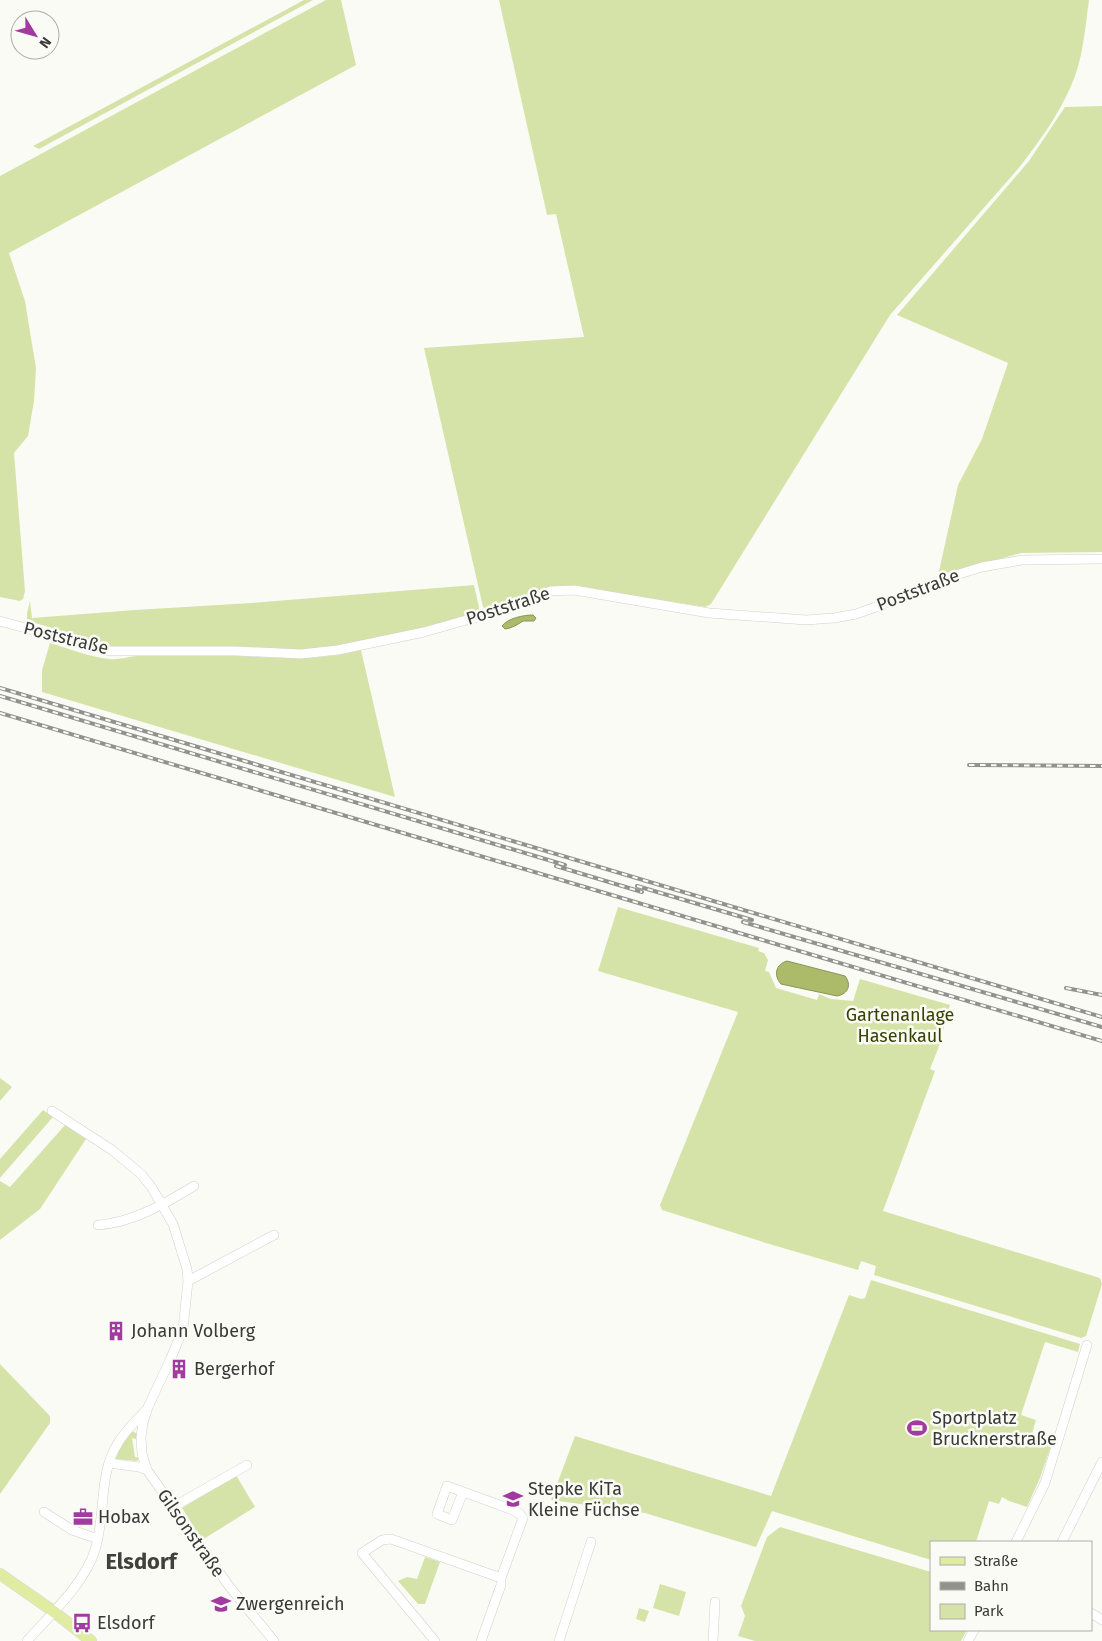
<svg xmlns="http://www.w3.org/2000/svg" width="1102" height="1641" font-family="'Fira Sans',sans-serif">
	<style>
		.green { fill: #d6e3a8 }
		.water { fill: #abbb69; stroke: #89945a }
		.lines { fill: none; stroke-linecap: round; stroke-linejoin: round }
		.minor-casing { stroke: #cfd1cb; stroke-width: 10 }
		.major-casing { stroke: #d7d8d7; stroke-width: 12 }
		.minor { stroke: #fff; stroke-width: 9 }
		.major { stroke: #dfeca1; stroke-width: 11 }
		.rail-casing { stroke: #91928e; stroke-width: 4 }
		.rail { stroke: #fafbf5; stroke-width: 2; stroke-dasharray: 5.5; stroke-linecap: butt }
		.labels { text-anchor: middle; stroke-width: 5; stroke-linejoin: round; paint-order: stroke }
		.street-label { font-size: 18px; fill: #393a38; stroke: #fafbf5 }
		.park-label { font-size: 18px; fill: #384200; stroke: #fafbf5 }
		.poi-label { font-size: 18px; fill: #393a38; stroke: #fafbf5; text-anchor: start }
		.district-label { font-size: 22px; font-weight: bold; fill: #40413c; stroke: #fafbf5 }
	</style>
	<rect width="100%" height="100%" fill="#fafbf5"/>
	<path class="green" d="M304 0H313L39 149 33 146Z
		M326 0H341L356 65 9 253 25 301 36 368 34 401 28 436 14 453 25 591 23 599 20 601 0 597V176Z
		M499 0H1089C1085 29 1083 60 1071 86 1058 116 1037 145 1017 170L890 315 711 604 705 607 575 586H558L489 610 483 607 424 348 584 337 556 214 547 215Z
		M1102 106V552L1021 553 938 576 958 485 982 439 1008 363 897 315 1029 161 1065 107Z
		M474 585 480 612 422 628 359 642 305 650 229 647 111 646 32 622 27 620V613L30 601 32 618 135 610 251 603Z
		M50 643C70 649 90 657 109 659 119 660 127 657 136 656 156 654 177 655 197 655 252 654 308 665 361 650L395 797 42 692V670Z
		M618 907 759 948 758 951 764 953 768 960 765 971 769 972 776 988 817 1000 819 994 831 999 853 1001 860 979 950 1005 938 1049 930 1069 935 1071 883 1211 1100 1278 1102 1284 1086 1336 1081 1338 874 1275 876 1266 861 1261 858 1270 766 1243 662 1210 660 1205 738 1012 598 971Z
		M0 1078 12 1087 0 1101Z
		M43 1110 53 1117 0 1178V1159Z
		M65 1125 86 1139 40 1209 0 1240V1181L10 1187Z
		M871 1280 1080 1344 1078 1352 1045 1342 1021 1415 1036 1420 1031 1437 1052 1443 1040 1478 1027 1507 1009 1501 1002 1497 999 1504 989 1501 976 1542H931V1560L772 1511 756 1547 645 1513 551 1500 575 1436 771 1496 849 1295 861 1299 865 1298Z
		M0 1364 50 1416V1423L0 1494Z
		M132 1431 138 1434V1440L132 1438 135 1457 139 1458 137 1461 115 1459 116 1451Z
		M236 1475 255 1507 202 1540 182 1508Z
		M780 1527 931 1572V1630H967L961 1641H755L738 1636 745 1616 741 1606 767 1537Z
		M425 1557 440 1562 425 1604H418L398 1581 407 1577 417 1579Z
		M660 1584 686 1592 679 1616 653 1608Z
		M639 1608 649 1611 645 1622 636 1619Z"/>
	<path class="water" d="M533 615 536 618 534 621H523C517 625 512 628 505 629L502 626C508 618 524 615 533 615Z
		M787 961 845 976C852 985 848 994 837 996L781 984C773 975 776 964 787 961Z"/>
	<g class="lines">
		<defs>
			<path id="minor" d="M0 621 109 651H236L301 654 338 650 424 632 484 615 551 591 574 590 709 613 806 620 834 618 856 614 876 607 943 579 982 567 1022 560 1102 559
				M52 1111 112 1150 141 1174 152 1188 173 1224 187 1269 188 1281 183 1329 171 1358 148 1407 143 1423 141 1437 142 1454 147 1470 229 1586 274 1641
				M98 1225C132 1223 166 1203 194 1186
				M188 1281 274 1235
				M109 1463 139 1467 147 1470
				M463 1492 452 1520 437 1514 447 1486 513 1510 520 1514 523 1518 501 1578V1585L481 1641
				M173 1507 247 1465
				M44 1512 72 1530 98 1539
				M1016 1542 1045 1483 1087 1345
				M1062 1542 1102 1462
				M1091 1613 1102 1620
				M27 1641C50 1615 85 1583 95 1550 106 1516 98 1474 118 1443 125 1431 136 1421 145 1411
				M435 1641 362 1553 382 1540 391 1539 501 1578
				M559 1641 591 1542
				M713 1641 715 1602
				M968 1641 974 1630"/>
			<path id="major" d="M0 1574 53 1611 91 1641"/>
		</defs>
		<use href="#minor" class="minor-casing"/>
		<use href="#major" class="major-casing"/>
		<use href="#minor" class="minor"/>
		<use href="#major" class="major"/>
		<defs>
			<path id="rail" d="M0 688 1102 1017
				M0 696 565 865
				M0 713 1102 1041
				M969 765 1102 766
				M556 866 642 892
				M637 886 752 920
				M743 922 1102 1027
				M1066 988 1102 995"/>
		</defs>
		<use href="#rail" class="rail-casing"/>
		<use href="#rail" class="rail"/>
	</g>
	<defs>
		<symbol id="building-bare" viewBox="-9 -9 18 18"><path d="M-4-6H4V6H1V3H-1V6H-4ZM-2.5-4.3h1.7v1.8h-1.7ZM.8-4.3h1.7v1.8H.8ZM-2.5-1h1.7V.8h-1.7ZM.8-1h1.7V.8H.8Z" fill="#a13b9f" stroke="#fafbf5" stroke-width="2.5" paint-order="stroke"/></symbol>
		<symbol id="stadium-bare" viewBox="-9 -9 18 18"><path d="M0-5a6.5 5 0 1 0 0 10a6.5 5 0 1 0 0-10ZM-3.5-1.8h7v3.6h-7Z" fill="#a13b9f" stroke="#fafbf5" stroke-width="2.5" paint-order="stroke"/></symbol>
		<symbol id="school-bare" viewBox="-9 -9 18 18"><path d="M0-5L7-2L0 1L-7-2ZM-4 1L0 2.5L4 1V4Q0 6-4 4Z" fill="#a13b9f" stroke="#fafbf5" stroke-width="2.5" paint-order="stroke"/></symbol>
		<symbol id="office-bare" viewBox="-9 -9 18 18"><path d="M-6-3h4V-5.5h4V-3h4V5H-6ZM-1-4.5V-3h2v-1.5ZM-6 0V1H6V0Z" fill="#a13b9f" stroke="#fafbf5" stroke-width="2.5" paint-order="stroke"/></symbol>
		<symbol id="bus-bare" viewBox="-9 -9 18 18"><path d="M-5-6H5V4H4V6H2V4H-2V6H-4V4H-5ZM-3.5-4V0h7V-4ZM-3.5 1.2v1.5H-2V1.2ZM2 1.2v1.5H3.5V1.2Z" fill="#a13b9f" stroke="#fafbf5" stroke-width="2.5" paint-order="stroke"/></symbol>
	</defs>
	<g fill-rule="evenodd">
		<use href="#building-bare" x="102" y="1317" width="28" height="28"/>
		<use href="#building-bare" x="165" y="1355" width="28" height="28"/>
		<use href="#stadium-bare" x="903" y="1414" width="28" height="28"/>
		<use href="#school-bare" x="499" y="1485" width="28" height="28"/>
		<use href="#office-bare" x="69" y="1503" width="28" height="28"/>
		<use href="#school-bare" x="207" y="1590" width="28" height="28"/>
		<use href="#bus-bare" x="68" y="1609" width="28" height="28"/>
	</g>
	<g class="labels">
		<g class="street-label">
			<text transform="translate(918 590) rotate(-21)" y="6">Poststraße</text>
			<text transform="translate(508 606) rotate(-18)" y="6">Poststraße</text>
			<text transform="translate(66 638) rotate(14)" y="6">Poststraße</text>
			<text transform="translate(191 1533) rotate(55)" y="6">Gilsonstraße</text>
		</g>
		<g class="park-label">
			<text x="900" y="1021">Gartenanlage<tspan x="900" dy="21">Hasenkaul</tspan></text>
		</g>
		<g class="poi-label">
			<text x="131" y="1337">Johann Volberg</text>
			<text x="194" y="1375">Bergerhof</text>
			<text x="932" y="1424">Sportplatz<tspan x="932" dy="21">Brucknerstraße</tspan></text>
			<text x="528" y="1495">Stepke KiTa<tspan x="528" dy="21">Kleine Füchse</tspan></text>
			<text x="98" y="1523">Hobax</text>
			<text x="236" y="1610">Zwergenreich</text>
			<text x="97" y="1629">Elsdorf</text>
		</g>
		<g class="district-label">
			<text x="141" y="1569">Elsdorf</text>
		</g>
	</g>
	<rect x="930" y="1541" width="162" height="90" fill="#fafbf5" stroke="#adaea9"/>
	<rect x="940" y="1557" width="25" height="8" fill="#dfeca1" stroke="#adaea9"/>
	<text x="974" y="1566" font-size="15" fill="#393a38">Straße</text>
	<rect x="940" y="1582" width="25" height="8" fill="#91928e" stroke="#adaea9"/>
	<text x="974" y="1591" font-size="15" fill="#393a38">Bahn</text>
	<rect x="940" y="1604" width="25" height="15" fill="#d6e3a8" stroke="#adaea9"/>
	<text x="974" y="1616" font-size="15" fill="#393a38">Park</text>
	<g transform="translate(35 35) rotate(127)"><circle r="24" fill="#fafbf5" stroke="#adaea9"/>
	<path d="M0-4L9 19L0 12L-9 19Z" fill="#a13b9f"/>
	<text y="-8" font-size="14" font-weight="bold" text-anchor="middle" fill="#393a38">N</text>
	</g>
</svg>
